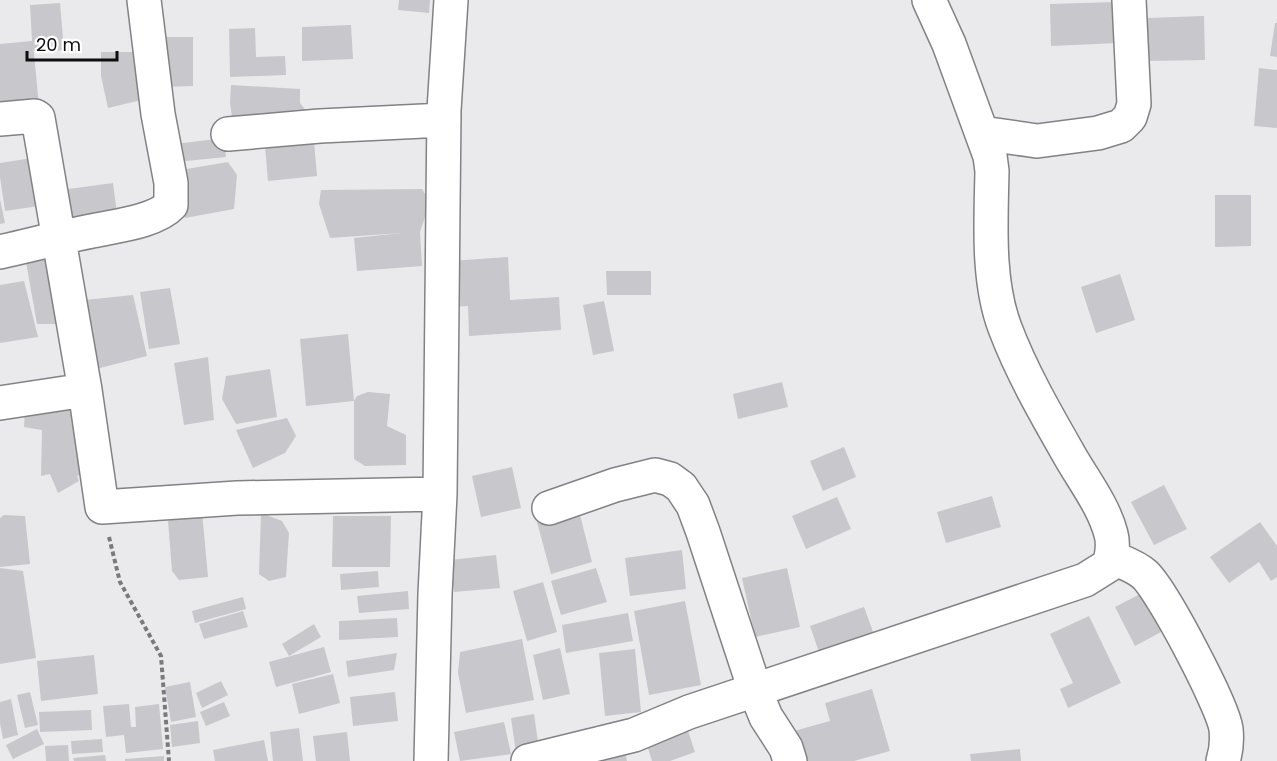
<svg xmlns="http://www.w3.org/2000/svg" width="1277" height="761" font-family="Poppins,sans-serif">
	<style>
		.building { fill: #c8c7cb }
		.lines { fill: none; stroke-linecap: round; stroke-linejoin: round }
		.minor-casing { stroke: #828184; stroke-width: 36 }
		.path { stroke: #7a7a7c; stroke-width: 4; stroke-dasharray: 4.5 3; stroke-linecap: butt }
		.minor { stroke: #fff; stroke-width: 33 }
	</style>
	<rect width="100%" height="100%" fill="#eaeaed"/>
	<path class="building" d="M399 0H430L429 13 398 10Z
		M1116 2 1118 43 1051 46 1050 4Z
		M60 3 64 50 34 53 39 107 0 111V44L32 41 30 5Z
		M1204 16 1205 60 1147 61V18Z
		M1275 23H1277V57L1270 56Z
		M351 25 353 59 302 61V27Z
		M255 28 256 57 285 56 286 75 230 77 229 29Z
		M162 37H193V86L162 87Z
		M101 52H143L154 97 108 108 101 76Z
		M1259 68 1277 70V128L1254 126Z
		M231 85 300 89V103L311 117 234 133 230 102Z
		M224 138 226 157 176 162 175 144Z
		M314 141 317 176 268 181 265 146Z
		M32 158 39 206 5 211 0 177V163Z
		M228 162 237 175 234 209 185 218 175 171Z
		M113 183 118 221 66 228 61 190Z
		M422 189 430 202 420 232 422 266 357 271 354 238 402 233 330 238 319 204 321 190Z
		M1215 195H1251V246L1215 247Z
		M0 199 5 223 0 224Z
		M40 255 60 256 72 324H37L26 262Z
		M508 257 510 300 559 297 561 330 469 336 468 306 453 307 450 261Z
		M606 271H651V295H607Z
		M1120 274 1135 320 1096 333 1081 287Z
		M24 281 38 337 0 343V285Z
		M170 288 180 344 149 349 140 292Z
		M133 295 147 356 88 371 75 301Z
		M604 301 614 351 593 355 583 305Z
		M348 334 354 401 306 406 300 339Z
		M208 357 214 420 184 425 174 363Z
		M270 369 277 417 236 424 222 399 226 376Z
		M782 382 788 407 738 419 733 394Z
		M368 392 390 394 387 426 406 435V465L365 466 354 459V401L357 396Z
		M81 402 89 469 77 476 79 481 58 493 50 474 41 476 42 430 24 427 25 408Z
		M287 418 296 436 285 453 253 468 236 430Z
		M844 447 856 477 823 491 810 461Z
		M512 467 521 508 481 517 472 476Z
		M1164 485 1187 529 1154 545 1131 502Z
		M992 496 1001 527 946 543 937 512Z
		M837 497 851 529 806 549 792 516Z
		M579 511 592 562 551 574 537 522Z
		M202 512 208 577 179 580 172 571 168 521 187 514Z
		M261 513 282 521 289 533 286 577 269 581 259 574Z
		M4 515 25 516 30 564 0 567V518Z
		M333 516H391L390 567H332Z
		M1260 522 1277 546V577L1271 581 1259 562 1229 583 1210 557Z
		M682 550 686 589 630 596 625 558Z
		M496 555 500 588 454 592 450 560Z
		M0 568 23 571 36 658 0 664Z
		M596 568 607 602 561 615 551 581Z
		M787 568 800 627 755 637 742 578Z
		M378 571 379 587 341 590 340 574Z
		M543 582 557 632 527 641 513 591Z
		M408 591 409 609 359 613 357 596Z
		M1144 592 1163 631 1135 646 1115 607Z
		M243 597 246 609 195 623 192 611Z
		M685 601 701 685 649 695 634 611Z
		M864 607 875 637 820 655 810 626Z
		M243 611 248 627 204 639 199 624Z
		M628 613 633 641 566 653 562 625Z
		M1089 616 1121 683 1068 708 1060 689 1073 683 1050 634Z
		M397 618 398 637 339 640V621Z
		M314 624 321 637 289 656 282 644Z
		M522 639 534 700 466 713 458 673 460 652Z
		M324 647 331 672 276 687 269 662Z
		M560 648 570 694 543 700 533 655Z
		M635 649 641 712 605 716 599 653Z
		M397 653 394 670 348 677 346 661Z
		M94 655 98 694 41 701 37 661Z
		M333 674 340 703 299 714 292 684Z
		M221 681 228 695 202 708 196 693Z
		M190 682 196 717 171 722 165 687Z
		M872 689 890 751 854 761H795L787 733 830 721 825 703Z
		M30 692 38 725 25 728 17 695Z
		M395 692 398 721 353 726 350 697Z
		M11 699 18 735 3 739 0 723V702Z
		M224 702 230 716 206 726 200 712Z
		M129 704 131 727H136L135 707 159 704 163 749 126 753 124 735 106 737 103 706Z
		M91 710 92 730 40 732 39 712Z
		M534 714 539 749 516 753 511 718Z
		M198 721 200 743 172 747 170 725Z
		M504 722 511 754 460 761 454 732Z
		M686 725 695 752 670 761H652L645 739Z
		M299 728 303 761H273L270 732Z
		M37 729 44 744 13 759 6 745Z
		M347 732 350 761H316L313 736Z
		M102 739 103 752 72 754 71 741Z
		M264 740 268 761H215L213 750Z
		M68 745 69 761H46L45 746Z
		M624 748 627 761H603L601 755Z
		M1020 749 1021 761H971L970 754Z
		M105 755 106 761H74L73 758Z
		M164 756V761H125V759Z"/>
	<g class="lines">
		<defs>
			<path id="minor" d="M0 119 35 116 38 118 85 390
				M982 133 1037 141 1098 133 1121 126 1130 117 1134 104 1129 0
				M228 134 320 126 444 120
				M0 252C31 245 61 237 92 231 114 226 155 222 171 205V183L158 114 144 0
				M0 403 85 390 102 507 237 498 440 494
				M549 508 615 485 655 475 670 479 681 487 693 505 703 532 755 690 766 717 786 748 790 761
				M1111 557C1122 562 1135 566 1144 574 1161 588 1223 706 1226 729 1227 739 1226 752 1223 761
				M431 761 435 594 440 494 444 110 451 0
				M528 761 634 735 689 712 1085 580 1109 565C1112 555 1114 545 1111 534 1104 507 1085 482 1071 458 1047 416 1022 373 1005 328 987 281 991 221 992 171L990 156 949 44 929 0"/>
		</defs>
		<use href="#minor" class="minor-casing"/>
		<path class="path" d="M109 537 120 582 161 656 169 761"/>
		<use href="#minor" class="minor"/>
	</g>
	<path d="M27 51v9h90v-9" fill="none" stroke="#0d0d0e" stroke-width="3"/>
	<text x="36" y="51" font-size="18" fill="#0d0d0e" stroke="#ffffff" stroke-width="4.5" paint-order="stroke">20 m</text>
</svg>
